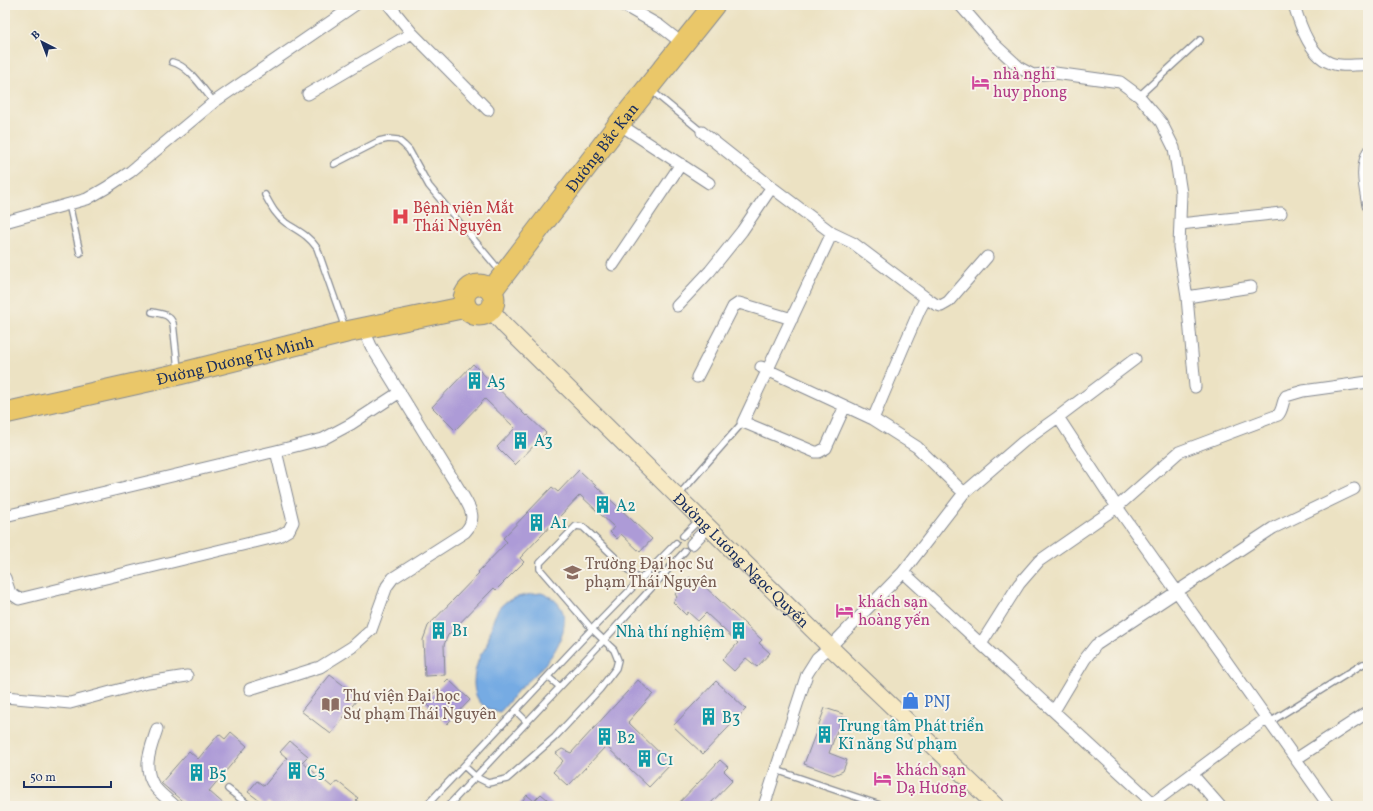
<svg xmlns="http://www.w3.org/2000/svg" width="1373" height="811" font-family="Vollkorn,serif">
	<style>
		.water { fill: #76abe3; stroke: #486da0 }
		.building { fill: #ad9bd7 }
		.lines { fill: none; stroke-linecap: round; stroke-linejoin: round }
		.lane-casing { stroke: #848890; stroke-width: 8 }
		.street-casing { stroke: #848890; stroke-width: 13 }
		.secondary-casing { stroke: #848890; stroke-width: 18 }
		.highway-casing { stroke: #848890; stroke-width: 23 }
		.lane { stroke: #fff; stroke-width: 5.5 }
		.street { stroke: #fff; stroke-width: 11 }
		.secondary { stroke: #f7e9c3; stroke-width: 16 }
		.highway { stroke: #eac769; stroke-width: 21 }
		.labels { text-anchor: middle; stroke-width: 4; stroke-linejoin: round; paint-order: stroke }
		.hotel-label { font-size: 16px; fill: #b23c85; stroke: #f7f3e8; text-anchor: start }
		.street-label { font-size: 16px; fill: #1b2f5e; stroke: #f7f3e8 }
		.health-label { font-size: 16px; fill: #be3a42; stroke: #f7f3e8; text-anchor: start }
		.culture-label { font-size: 16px; fill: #0d838f; stroke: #f7f3e8; text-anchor: start }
		.education-label { font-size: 16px; fill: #785e54; stroke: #f7f3e8; text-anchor: start }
		.shop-label { font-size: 16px; fill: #366cbe; stroke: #f7f3e8; text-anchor: start }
	</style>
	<rect width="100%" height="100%" fill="#f7f3e8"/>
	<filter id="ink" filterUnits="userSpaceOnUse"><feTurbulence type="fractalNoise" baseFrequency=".025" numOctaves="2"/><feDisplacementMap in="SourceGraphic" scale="8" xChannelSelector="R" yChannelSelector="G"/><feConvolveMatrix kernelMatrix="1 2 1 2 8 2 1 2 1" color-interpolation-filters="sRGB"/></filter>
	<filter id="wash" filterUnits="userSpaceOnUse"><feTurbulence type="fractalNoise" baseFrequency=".012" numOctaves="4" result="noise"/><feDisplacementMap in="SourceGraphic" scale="16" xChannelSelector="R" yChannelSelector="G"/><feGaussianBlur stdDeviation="0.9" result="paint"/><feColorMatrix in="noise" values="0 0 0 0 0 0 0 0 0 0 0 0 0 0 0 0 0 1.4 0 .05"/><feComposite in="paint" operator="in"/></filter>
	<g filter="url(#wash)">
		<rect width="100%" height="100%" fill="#ece2c3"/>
		<path class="water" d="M541 593C578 605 564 642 545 664 537 674 527 682 518 690 512 697 507 705 500 712 469 708 470 678 481 654 483 651 486 648 487 644 491 632 492 616 501 606 511 596 527 595 541 593Z"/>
		<g id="blocks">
			<path class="building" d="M473 364 526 416 527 415 546 433 515 465 497 447 515 428 485 399 455 430 432 407Z
				M579 470 652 539 640 552 621 534 617 539 610 532 614 527 580 495 520 558 524 562 496 590 494 588 448 635 444 645 445 675 425 676 423 640 428 626 479 573 478 572 507 542 503 538 552 487 558 492Z
				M690 577 701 587 703 585 762 640 759 643 770 653 757 667 746 658 734 671 722 660 738 643 706 613 698 621 688 612 686 615 673 602 677 597 675 594Z
				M330 675 359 697 331 734 301 711Z
				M448 679 470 700 447 724 425 702Z
				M638 680 653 694 628 722 671 764 649 787 606 746 568 786 553 772 563 761 556 753 562 749 571 753Z
				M716 681 746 709 703 754 673 726Z
				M825 708 843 714 829 753 847 760 843 771 834 775 804 764Z
				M231 732 247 746 209 791 226 806H188L161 783 189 751 198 759 219 734 225 739Z
				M290 741 308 756 302 762 332 787 337 781 358 798 356 800 363 806H273L268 802 265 805 248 792 257 781 264 786 287 758 280 752Z
				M720 760 728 767 724 771 733 780 708 806H676Z
				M541 794 555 806H518L527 795 534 801Z"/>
		</g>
	</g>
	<g filter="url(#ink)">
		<use href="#blocks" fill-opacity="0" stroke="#848890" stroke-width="1"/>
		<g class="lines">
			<defs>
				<path id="lane" d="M172 62C190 67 202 88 214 102
					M651 90 702 132
					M1139 96 1200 40
					M334 164 379 141 388 139 398 140 404 145 409 150 429 186 500 271
					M265 195C271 206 276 216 286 223 298 231 308 235 317 248L345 328
					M69 204 80 253
					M152 312C162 314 169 314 173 323L178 369
					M678 496 743 422
					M683 536 699 520
					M548 677 560 687
					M516 711 527 722
					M1270 722 1363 664
					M464 766 476 777 488 783 507 779 555 737 600 689 616 668 618 660 614 650 592 629 540 569V563L576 526 583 527 639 580
					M776 770 880 805
					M228 789 250 806
					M426 806 592 629 676 543
					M448 806 604 640 685 551"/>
				<path id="street" d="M389 5 412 33 488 110
					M623 5 660 26 683 44
					M960 5 994 44 1020 68 1033 75 1055 73 1120 82 1139 96 1161 122 1174 148 1181 193 1179 247 1187 297 1195 387
					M1294 5C1300 25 1311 59 1334 64 1345 67 1357 64 1368 65
					M308 94 412 33
					M619 124 709 183
					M702 132 774 189
					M1368 152C1360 170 1365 188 1368 206
					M5 222 87 199 106 188 130 172 214 102 355 5
					M1180 224 1281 213
					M832 233 743 422 815 452H819L826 448 845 406
					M613 265 681 164
					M1187 297 1251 287
					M677 306 710 271 742 231 767 194 770 190 774 189 832 233 853 243 926 298
					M761 367 873 419 917 447 964 493
					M697 377 729 315 733 307 739 303 792 319
					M1058 417 1135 359
					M873 419 903 348 920 309 926 298 935 304 941 306 948 302 987 257
					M5 516 276 451 323 439 351 424 400 392
					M692 544 709 526
					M903 572 1153 803
					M5 578 10 593 19 599 279 536 289 530 293 522 276 451
					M981 644 1019 584 1039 561 1117 507 1179 452 1278 415C1283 410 1282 402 1286 396L1303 391 1368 382
					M250 689 320 667 352 647 371 630 387 586 393 578 465 532C478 518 470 508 462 494L371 346 363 328
					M5 697 70 703 148 682 187 676
					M1054 711 1085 659 1096 645 1273 528 1354 489
					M157 729C151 748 141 768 155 787 160 794 169 800 175 806
					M1296 759 1368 712
					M1192 774 1220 806
					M764 806 807 674 817 658 830 647 903 572 964 493 1023 442 1058 417 1117 507 1329 806
					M1149 806 1267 718"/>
				<g id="secondary">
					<path id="s1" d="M491 310 505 326 830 647 996 806"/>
				</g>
				<g id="highway">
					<circle cx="479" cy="300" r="15"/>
					<path id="s2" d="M492 290 619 124 714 5"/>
					<path id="s3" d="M5 413 179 374 346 332 466 307"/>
				</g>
			</defs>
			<use href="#lane" class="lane-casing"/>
			<use href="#street" class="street-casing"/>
			<use href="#secondary" class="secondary-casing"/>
			<use href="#highway" class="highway-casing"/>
			<use href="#lane" class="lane"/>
			<use href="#street" class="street"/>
			<use href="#secondary" class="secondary"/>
			<use href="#highway" class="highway"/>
		</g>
	</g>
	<defs>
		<symbol id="hotel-bare" viewBox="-9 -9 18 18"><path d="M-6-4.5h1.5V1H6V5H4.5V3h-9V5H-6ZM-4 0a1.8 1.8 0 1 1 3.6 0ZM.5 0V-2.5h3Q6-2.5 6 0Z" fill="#d1479c" stroke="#f7f3e8" stroke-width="2.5" paint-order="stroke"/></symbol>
		<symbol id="hospital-bare" viewBox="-9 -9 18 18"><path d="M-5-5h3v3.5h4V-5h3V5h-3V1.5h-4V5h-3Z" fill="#e0444e" stroke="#f7f3e8" stroke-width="2.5" paint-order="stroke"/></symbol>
		<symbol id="building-bare" viewBox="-9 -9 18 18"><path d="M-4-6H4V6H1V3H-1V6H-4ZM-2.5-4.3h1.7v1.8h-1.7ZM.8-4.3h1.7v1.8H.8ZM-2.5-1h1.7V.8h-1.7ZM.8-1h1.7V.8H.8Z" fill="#0f9aa8" stroke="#f7f3e8" stroke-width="2.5" paint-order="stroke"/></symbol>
		<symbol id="university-bare" viewBox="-9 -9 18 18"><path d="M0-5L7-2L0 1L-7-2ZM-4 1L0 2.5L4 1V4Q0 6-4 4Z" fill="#8d6e63" stroke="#f7f3e8" stroke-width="2.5" paint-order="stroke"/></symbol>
		<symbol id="shop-bare" viewBox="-9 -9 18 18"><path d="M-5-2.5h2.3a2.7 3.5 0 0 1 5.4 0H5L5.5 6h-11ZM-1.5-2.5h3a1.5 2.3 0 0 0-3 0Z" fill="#3f7fe0" stroke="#f7f3e8" stroke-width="2.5" paint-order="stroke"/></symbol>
		<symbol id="library-bare" viewBox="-9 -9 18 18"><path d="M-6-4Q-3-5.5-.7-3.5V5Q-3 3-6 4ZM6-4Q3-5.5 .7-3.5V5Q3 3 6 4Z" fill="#8d6e63" stroke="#f7f3e8" stroke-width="2.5" paint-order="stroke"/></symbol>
	</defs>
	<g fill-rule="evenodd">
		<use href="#hotel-bare" x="968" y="70" width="25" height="25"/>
		<use href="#hospital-bare" x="388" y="204" width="25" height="25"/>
		<use href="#building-bare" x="462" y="368" width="25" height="25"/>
		<use href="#building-bare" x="508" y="428" width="25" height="25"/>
		<use href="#building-bare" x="590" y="492" width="25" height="25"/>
		<use href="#building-bare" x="524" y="510" width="25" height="25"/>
		<use href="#university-bare" x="560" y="560" width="25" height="25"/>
		<use href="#hotel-bare" x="832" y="598" width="25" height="25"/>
		<use href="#building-bare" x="426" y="618" width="25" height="25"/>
		<use href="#building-bare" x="726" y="618" width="25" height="25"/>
		<use href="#shop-bare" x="898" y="688" width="25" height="25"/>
		<use href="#library-bare" x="318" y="692" width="25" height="25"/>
		<use href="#building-bare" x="696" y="704" width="25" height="25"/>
		<use href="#building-bare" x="812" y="722" width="25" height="25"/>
		<use href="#building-bare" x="592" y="724" width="25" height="25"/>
		<use href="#building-bare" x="632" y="746" width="25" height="25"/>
		<use href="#building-bare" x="282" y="758" width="25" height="25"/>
		<use href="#building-bare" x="184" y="760" width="25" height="25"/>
		<use href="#hotel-bare" x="870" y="766" width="25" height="25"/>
	</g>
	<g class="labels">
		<g class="hotel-label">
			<text x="993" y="79">nhà nghỉ<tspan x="993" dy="18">huy phong</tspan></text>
			<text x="858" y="607">khách sạn<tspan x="858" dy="18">hoàng yến</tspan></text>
			<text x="896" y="775">khách sạn<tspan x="896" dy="18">Dạ Hương</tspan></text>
		</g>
		<g class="street-label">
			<text dy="6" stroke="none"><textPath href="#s2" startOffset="180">Đường Bắc Kạn</textPath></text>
			<text dy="6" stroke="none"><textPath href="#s3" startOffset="236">Đường Dương Tự Minh</textPath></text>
			<text dy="6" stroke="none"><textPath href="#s1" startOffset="354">Đường Lương Ngọc Quyến</textPath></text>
		</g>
		<g class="health-label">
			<text x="413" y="213">Bệnh viện Mắt<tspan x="413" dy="18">Thái Nguyên</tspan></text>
		</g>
		<g class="culture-label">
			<text x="487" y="387">A5</text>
			<text x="534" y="446">A3</text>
			<text x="616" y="511">A2</text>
			<text x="550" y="528">A1</text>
			<text x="452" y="636">B1</text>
			<text x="725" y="637" text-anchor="end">Nhà thí nghiệm</text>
			<text x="722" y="723">B3</text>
			<text x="838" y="731">Trung tâm Phát triển<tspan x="838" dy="18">Kĩ năng Sư phạm</tspan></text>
			<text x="617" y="743">B2</text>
			<text x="657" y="765">C1</text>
			<text x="307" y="777">C5</text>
			<text x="209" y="779">B5</text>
		</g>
		<g class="education-label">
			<text x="585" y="569">Trường Đại học Sư<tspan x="585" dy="18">phạm Thái Nguyên</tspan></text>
			<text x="343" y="701">Thư viện Đại học<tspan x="343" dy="18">Sư phạm Thái Nguyên</tspan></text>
		</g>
		<g class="shop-label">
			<text x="924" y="707">PNJ</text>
		</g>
	</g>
	<rect width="1373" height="811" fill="none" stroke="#f7f3e8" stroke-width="20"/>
	<g transform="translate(42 42) rotate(318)" stroke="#f7f3e8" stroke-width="3" paint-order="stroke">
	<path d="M0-3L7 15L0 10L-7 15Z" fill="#1b2f5e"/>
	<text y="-6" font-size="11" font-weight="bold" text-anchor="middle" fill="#1b2f5e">B</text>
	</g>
	<path d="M24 781v6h87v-6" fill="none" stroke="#1b2f5e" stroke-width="2"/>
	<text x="30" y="781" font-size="12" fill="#1b2f5e" stroke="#f7f3e8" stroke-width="3" paint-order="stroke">50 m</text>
</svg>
